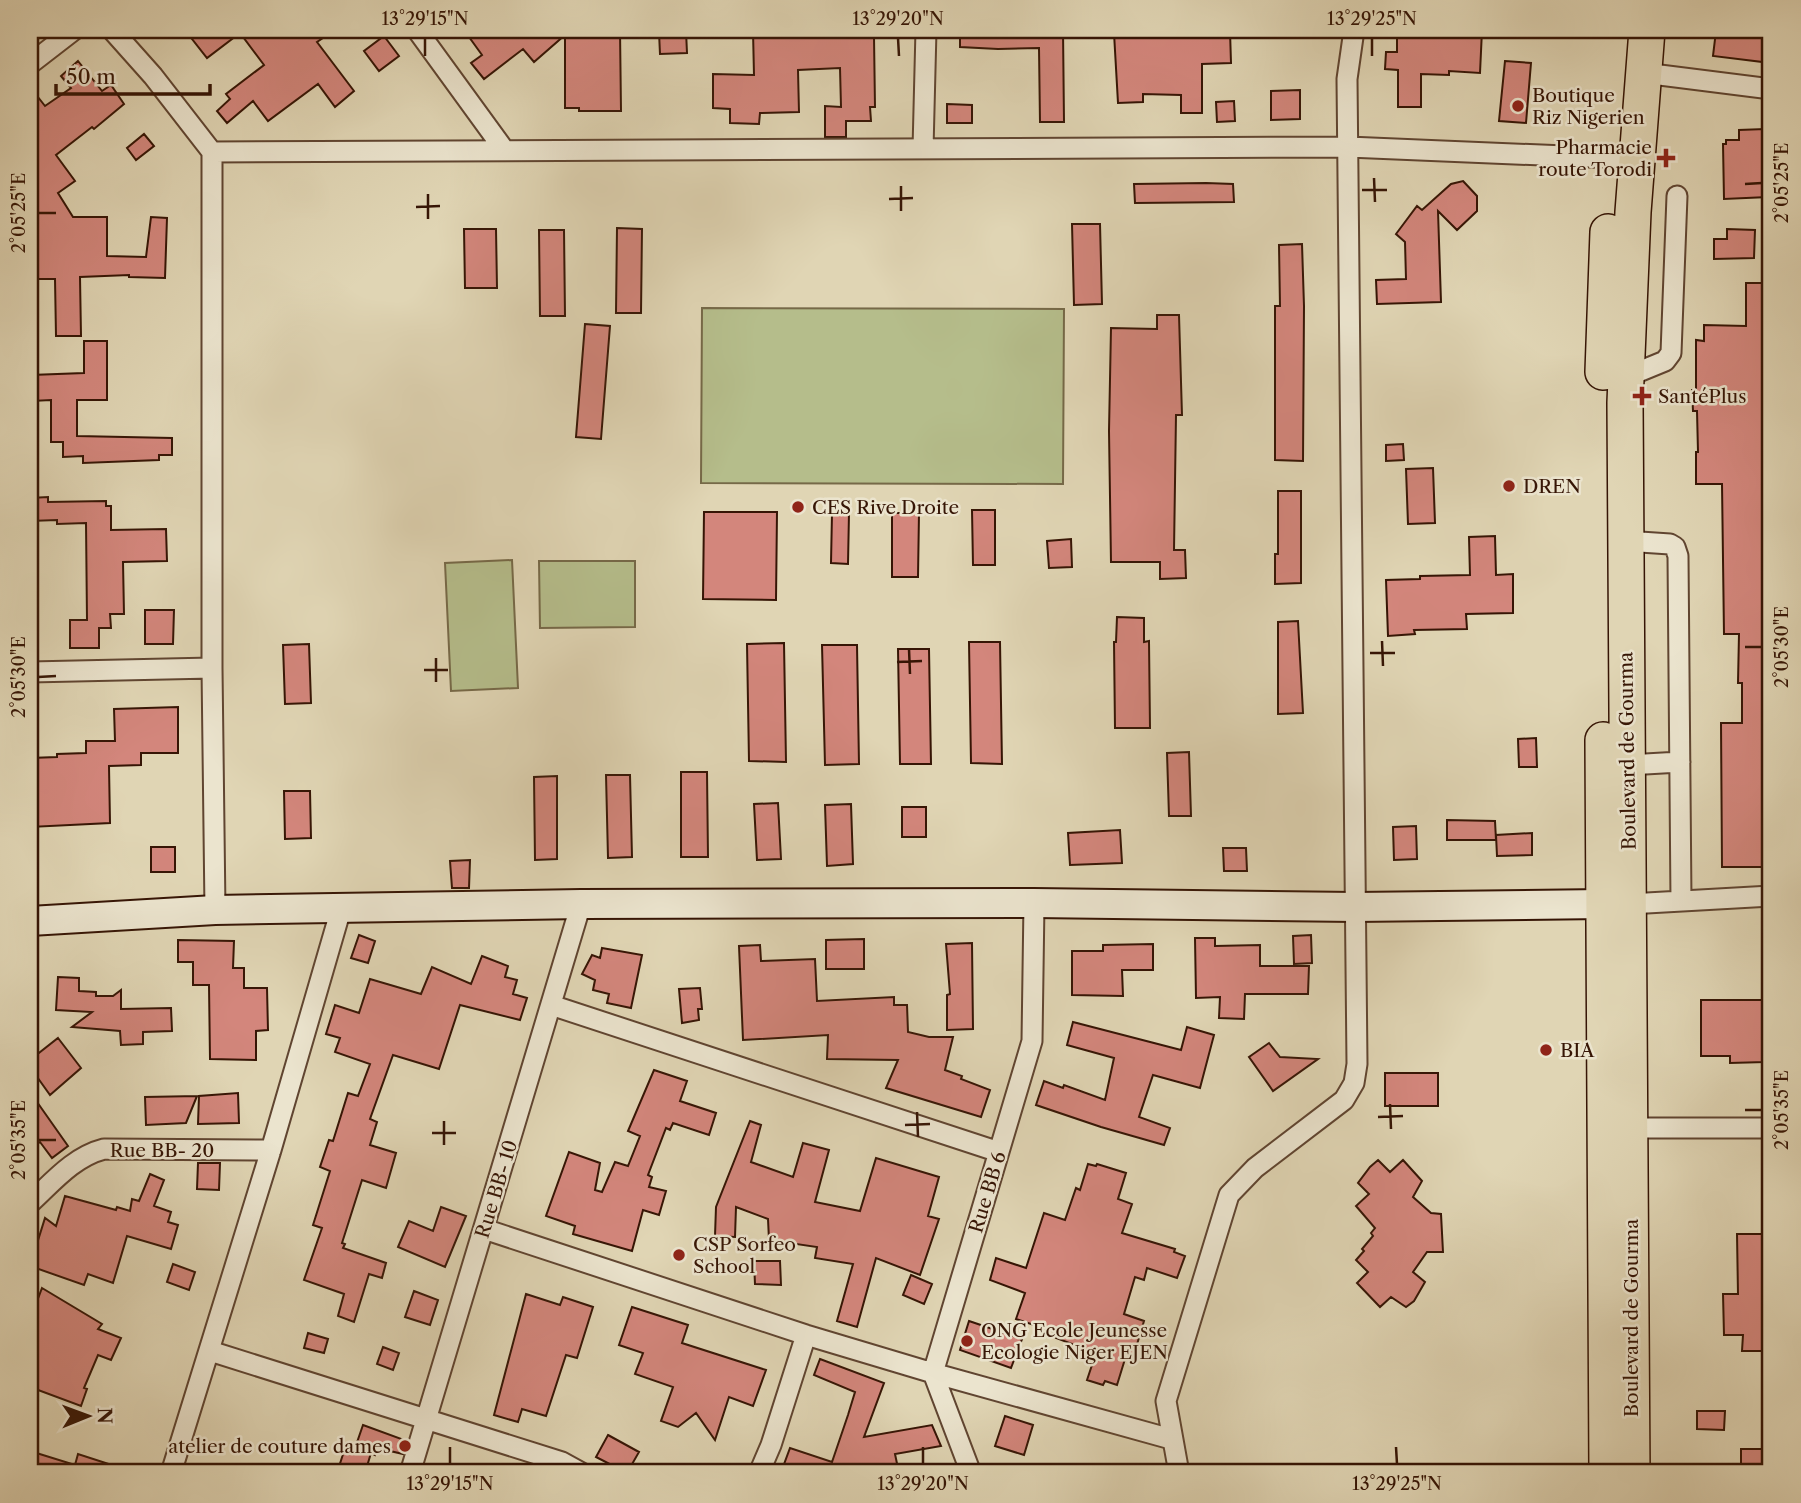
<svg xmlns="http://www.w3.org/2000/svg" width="1801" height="1503" font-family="'Libre Caslon Text',serif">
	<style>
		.green { fill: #b5bd8b; stroke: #766948; stroke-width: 2 }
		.building { fill: #d3867c; stroke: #361505; stroke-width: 2 }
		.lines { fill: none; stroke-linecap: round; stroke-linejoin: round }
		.street-casing { stroke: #604531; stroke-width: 23 }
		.secondary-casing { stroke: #361505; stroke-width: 32 }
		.highway-casing { stroke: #361505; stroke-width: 38 }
		.street { stroke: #ebe4ce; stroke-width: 19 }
		.secondary { stroke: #ebe4ce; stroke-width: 28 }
		.highway { stroke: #e0d5b4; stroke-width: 35 }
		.ticks { fill: none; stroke: #361505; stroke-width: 2.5 }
		.poi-dot { fill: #8f2418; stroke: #ebe4ce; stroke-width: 2.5 }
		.labels { text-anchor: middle; stroke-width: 5; stroke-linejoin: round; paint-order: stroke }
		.poi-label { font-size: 19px; fill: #361505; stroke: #ebe4ce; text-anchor: start }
		.street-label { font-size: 19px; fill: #361505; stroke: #ebe4ce }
		.neatline { fill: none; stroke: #361505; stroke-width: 2.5 }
		.ticks-label { font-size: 18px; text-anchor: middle; fill: #361505 }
	</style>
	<rect width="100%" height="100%" fill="#e0d5b4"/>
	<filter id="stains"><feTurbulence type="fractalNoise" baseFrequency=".00286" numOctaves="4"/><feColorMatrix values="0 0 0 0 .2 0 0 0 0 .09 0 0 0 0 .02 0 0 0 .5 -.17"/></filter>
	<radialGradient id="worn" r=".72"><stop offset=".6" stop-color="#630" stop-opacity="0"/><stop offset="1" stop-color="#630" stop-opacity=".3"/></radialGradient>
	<path class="green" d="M702 308 1064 309 1063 484 701 483Z
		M512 560 518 688 451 691 445 563Z
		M539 561H635V627L540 628Z"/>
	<path class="building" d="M185 30H335L317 42 354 91 335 107 318 84 268 121 253 101 227 123 217 111 230 99 226 94 264 65 240 33 207 58Z
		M464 30H620L621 111H579V108H565V35L534 62 523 49 484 79 471 63 482 55Z
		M960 30H1063L1064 122H1040L1039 48 998 49 960 47Z
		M1397 30H1482L1480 73 1449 71V75L1421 74V107H1398V70L1385 69 1386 52H1397Z
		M686 31 687 53 660 54 659 32Z
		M753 31H838L837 38 874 37 875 107H870L871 121H846V137H825V106L841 107 840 68 798 70 799 112 760 113 759 124 730 123V109L713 108V74L754 75Z
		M1230 31 1231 63 1202 64V113H1181V95L1143 94V102L1118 103 1114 33Z
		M1716 31 1771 37V63L1713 56Z
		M384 36 399 56 379 71 364 51Z
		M78 61 102 91 111 85 124 104 94 129 92 127 56 155 75 181 58 193 73 217H107V256L146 257 151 217 167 218 165 278 129 277V275L80 277 81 336H56L55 279H30V263H32L30 87 45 106 71 88 61 76Z
		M1505 61 1531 63 1526 123 1499 121Z
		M1300 90V119L1271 120V91Z
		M1234 101 1235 121 1217 122 1216 102Z
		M947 104 972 105V123H947Z
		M1765 129 1768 197 1724 199 1723 144H1726V140H1739V130Z
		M144 134 154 146 136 160 127 148Z
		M1463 181 1477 196V211L1457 230 1438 211 1441 302 1377 304 1376 280 1406 279 1405 242 1396 234 1417 206 1422 210 1451 184Z
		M1206 183 1233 184 1234 202 1135 203 1134 184Z
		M1072 224H1100L1102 304 1074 305Z
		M617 228 642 229 641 313H616Z
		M464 229H496L497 288H465Z
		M1727 229 1755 230 1754 258 1714 259V239H1727Z
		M539 230H564L565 316H540Z
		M1302 244 1304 306 1303 461 1275 460V306H1280L1279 245Z
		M1746 283H1770L1771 376H1765V413H1771L1770 485H1762L1764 652 1771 653V719H1764V867H1722L1721 723H1742V683H1738L1739 634H1724L1722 484H1696V452H1698L1697 411H1693L1692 390H1696V340L1704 341V325L1746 326Z
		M1157 315H1179L1182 415H1176L1174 550H1185L1186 578 1160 579V562H1111L1109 431 1111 328 1157 329Z
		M585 324 610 326 601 439 576 437Z
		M84 341H107V400H77V436L172 438V455H159V460L83 463V456L63 457V442H51V400L32 401 31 375 84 373Z
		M1403 444 1404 460 1386 461V445Z
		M1433 468 1435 523 1408 524 1406 469Z
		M1278 491H1301V583L1275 584V554H1278Z
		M48 497V502L106 501V506H111V530L166 529 167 561 123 562 124 614H110L111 628H99V648H70V620H87L86 523 57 524V520L30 521V498Z
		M972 510H995V565H973Z
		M704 512H777L776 600 703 599Z
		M832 513H849L848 564 831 563Z
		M892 513H919L918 577H892Z
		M1495 536 1496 575 1513 574V613L1466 614 1467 629 1414 630 1415 634 1388 636 1386 580 1420 579V576L1470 575 1469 537Z
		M1071 539 1072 567 1049 568 1047 541Z
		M145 610H174L173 644H145Z
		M1117 617 1144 618V642L1149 641 1150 728H1115L1114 642H1116Z
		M1298 621 1303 713 1278 714V622Z
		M969 642H1000L1002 764 971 763Z
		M784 643 786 762 749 761 747 644Z
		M309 644 311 703 285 704 283 645Z
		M822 645H857L859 764 825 765Z
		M898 649H929L931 764H900Z
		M178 707V753H141V765L109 766 110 823 30 827V758L57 757V754L86 753V741H115L114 709Z
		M1536 738 1537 767H1519L1518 739Z
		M1189 752 1191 816H1169L1167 753Z
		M681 772H707L708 857H681Z
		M606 775H630L632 857 608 858Z
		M557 776V859L535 860 534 777Z
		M284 791H310L311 838 285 839Z
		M778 803 781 859 757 860 754 804Z
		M851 804 853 864 827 866 825 805Z
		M902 807H926V837H902Z
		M1447 820 1495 821 1496 840H1447Z
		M1416 826 1417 859 1394 860 1393 827Z
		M1120 830 1122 863 1070 865 1068 833Z
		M1532 833V855L1497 856 1496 835Z
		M151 847H175V872H151Z
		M1223 848H1246L1247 871H1224Z
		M470 860 469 888H452L450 861Z
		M359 935 375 941 368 963 351 958Z
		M1311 935 1312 963 1294 964 1293 936Z
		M1195 938H1215V946L1260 945V966H1309L1308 994H1245L1244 1019 1219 1018 1220 997 1196 998Z
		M864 939V969H826V940Z
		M178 940 234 941 233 968H244V988H267L268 1030 256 1031V1060L210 1059 209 985H193V962H178Z
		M972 943 973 1029 947 1030V995L950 994 946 944Z
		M1153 944V970H1122L1123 996 1072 995V951H1103V945Z
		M760 945 761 961 815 959 817 1001 894 997V1005H907L908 1032 929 1037H953L945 1070 962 1076 961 1079 990 1090 981 1117 886 1088 898 1060 827 1059 828 1035 743 1040 739 946Z
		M602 948 642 955 631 1008 607 1003 609 994 593 990 595 980 582 974 592 955 600 958Z
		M482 956 508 966 505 977 517 980 513 994 527 998 520 1020 460 1005 439 1069 393 1055 370 1119 377 1122 370 1145 396 1153 386 1188 362 1180 342 1243 345 1244 343 1248 386 1263 382 1278 369 1274 354 1322 338 1316 344 1294 304 1280 322 1228 313 1225 330 1171 320 1167 329 1140 333 1141 348 1093 358 1096 370 1064 335 1052 340 1038 326 1034 335 1005 359 1013 370 979 421 994 432 967 471 984Z
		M58 977 79 978V991L96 992V996H113L121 990V1009L171 1008 172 1031 143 1032V1044L121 1045 120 1031 72 1027 92 1012 56 1010Z
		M700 988 702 1009H698L699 1020 682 1023 679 989Z
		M1701 1000H1764L1765 1062 1730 1063V1056H1701Z
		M1073 1022 1181 1050 1187 1027 1214 1035 1200 1088 1153 1075 1139 1117 1170 1128 1164 1145 1101 1127 1036 1105 1044 1081 1063 1088 1064 1085 1105 1100 1114 1058 1067 1045Z
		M58 1038 81 1068 50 1095 30 1067V1060Z
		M1269 1043 1280 1057 1318 1059 1273 1091 1249 1057Z
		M654 1070 687 1081 680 1101 716 1113 709 1135 673 1123 670 1130 666 1128 648 1175 652 1177 649 1187 666 1191 659 1215 643 1210 632 1251 573 1234 575 1226 546 1216 569 1152 600 1163 595 1190 602 1192 615 1162 628 1166 640 1136 628 1131Z
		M1385 1073H1438V1106H1385Z
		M30 1092 68 1146 52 1158 40 1142 37 1144 30 1133Z
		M238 1093 239 1123 198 1124 199 1096Z
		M197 1096 186 1123 146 1125 145 1097Z
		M750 1121 761 1125 751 1162 793 1177 803 1143 829 1150 815 1202 860 1211 876 1158 939 1177 928 1216 939 1219 920 1275 876 1258 857 1327 837 1321 853 1264 815 1258 817 1247 769 1240 768 1219 736 1207 735 1237 715 1236 716 1207Z
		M1378 1160 1390 1172 1403 1160 1422 1181 1413 1197 1431 1213 1441 1214 1443 1252H1427L1413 1272 1425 1282 1414 1301 1406 1307 1391 1297 1380 1307 1357 1283 1368 1272 1356 1260 1364 1251 1362 1249 1373 1236 1371 1233 1375 1228 1356 1206 1369 1194 1358 1183 1370 1167Z
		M198 1163H220L219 1190 197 1189Z
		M1088 1164 1096 1166 1097 1164 1126 1173 1118 1199 1132 1204 1122 1233 1175 1249 1174 1252 1185 1256 1177 1278 1147 1268 1144 1280 1135 1277 1124 1314 1144 1321 1132 1361 1125 1359 1117 1385 1105 1381 1103 1385 1087 1380 1096 1353 1056 1338 1058 1333 1016 1319 1025 1293 990 1280 996 1258 1026 1268 1044 1213 1065 1220 1076 1188 1080 1190Z
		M150 1174 164 1180 154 1206 171 1212 168 1222 178 1225 171 1249 127 1236 113 1283 88 1274 84 1285 30 1266 45 1218 56 1226 65 1196 116 1210 117 1207 130 1211 132 1199 139 1201Z
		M441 1207 466 1216 445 1267 398 1247 409 1221 433 1231Z
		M1737 1234H1762L1763 1294 1771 1293V1351H1742L1743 1335H1724L1723 1294H1738Z
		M754 1261H780L781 1285 755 1284Z
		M173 1264 195 1272 189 1290 167 1282Z
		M911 1275 932 1284 924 1304 903 1295Z
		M42 1288 102 1324 98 1329 121 1338 111 1360 98 1355 84 1388 87 1389 81 1406 30 1387V1320Z
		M414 1291 438 1300 430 1325 405 1317Z
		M526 1294 560 1305 563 1297 593 1307 577 1358 566 1355 546 1416 522 1409 518 1422 494 1415Z
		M632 1307 688 1325 682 1343 766 1370 753 1406 729 1397 715 1440 696 1413 678 1427 661 1421 673 1387 635 1374 643 1353 619 1345Z
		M969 1321 1022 1339 1011 1368 960 1350Z
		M308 1333 328 1339 324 1353 304 1348Z
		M383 1347 399 1353 393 1370 377 1364Z
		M820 1359 884 1383 864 1437 932 1425 941 1446 895 1454 899 1473H798L783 1467 790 1448 832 1462 848 1415 855 1392 814 1375Z
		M1697 1411H1725L1724 1430 1697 1429Z
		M1005 1416 1033 1425 1024 1455 995 1446Z
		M363 1425 407 1441 403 1454 377 1448 375 1455 371 1453 365 1473H337L345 1448 354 1451Z
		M608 1435 639 1452 627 1473 596 1457Z
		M1741 1449H1771V1473H1741Z
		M30 1451 75 1465 78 1454 127 1470 126 1473H30Z"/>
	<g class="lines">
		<defs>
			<path id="street" d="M112 30 153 76 212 152V668L215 910
				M417 30 505 151
				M30 64 74 30
				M1644 73 1771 89
				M923 149 926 30
				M212 152 1348 147 1613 158
				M1626 377 1665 361 1671 353 1677 196
				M1625 541 1670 544 1675 547 1678 556 1681 901
				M30 672 212 668
				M1628 765 1680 762
				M1629 904 1771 896
				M551 1005 999 1152
				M1631 1128H1771
				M30 1203C52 1183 73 1157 104 1149L271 1150
				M484 1229 806 1335 933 1373 1171 1439
				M210 1351 562 1462 582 1473
				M171 1473 271 1150 341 909
				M410 1473 581 904
				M759 1473 771 1445 806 1335
				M971 1473 933 1373 1032 1041 1034 903
				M1179 1473 1166 1401 1229 1195 1255 1168 1344 1100 1354 1083 1357 1064 1347 79 1354 30"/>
			<path id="secondary" d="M30 921 215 910 581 904 1034 903 1355 907 1603 904"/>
			<path id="highway" d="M1603 372 1608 232
				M1603 740 1607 1473
				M1632 1473 1625 403 1633 212 1647 30"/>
		</defs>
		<use href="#street" class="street-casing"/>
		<use href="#secondary" class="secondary-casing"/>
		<use href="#highway" class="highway-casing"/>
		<use href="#street" class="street"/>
		<use href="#secondary" class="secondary"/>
		<use href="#highway" class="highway"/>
	</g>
	<path class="ticks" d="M425 38V56M898 38 899 56M1372 38V56M1374 178 1375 202M1745 184 1762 183M901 186V211M1362 190H1387M428 194V219M889 199 913 198M416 207 440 206M38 213H56M1382 641 1383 666M1745 647H1762M909 649 910 674M1370 653H1395M436 658V682M897 662 922 661M424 670H448M38 677 56 676M1390 1104 1391 1129M1745 1110H1762M917 1112 918 1137M1378 1117 1403 1116M444 1121V1145M905 1125 930 1124M432 1133H456M38 1140H56M450 1447V1464M923 1447V1464M1396 1447 1397 1464"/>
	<g class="poi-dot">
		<circle cx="1518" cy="106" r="7"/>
		<path d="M1662.5 147.5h7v7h7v7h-7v7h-7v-7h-7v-7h7z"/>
		<path d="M1638.5 385.5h7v7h7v7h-7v7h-7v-7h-7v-7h7z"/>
		<circle cx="1509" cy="486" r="7"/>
		<circle cx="798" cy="507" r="7"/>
		<circle cx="1546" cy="1050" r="7"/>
		<circle cx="679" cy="1255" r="7"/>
		<circle cx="967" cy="1341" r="7"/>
		<circle cx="405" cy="1446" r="7"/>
	</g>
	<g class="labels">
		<g class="poi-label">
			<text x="1532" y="102">Boutique<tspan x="1532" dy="22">Riz Nigerien</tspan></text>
			<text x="1652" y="154" text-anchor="end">Pharmacie<tspan x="1652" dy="22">route Torodi</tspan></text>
			<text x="1658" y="403">SantéPlus</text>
			<text x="1523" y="493">DREN</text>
			<text x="812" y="514">CES Rive Droite</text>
			<text x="1560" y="1057">BIA</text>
			<text x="693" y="1251">CSP Sorfeo<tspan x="693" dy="22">School</tspan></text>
			<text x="981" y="1337">ONG Ecole Jeunesse<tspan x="981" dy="22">Ecologie Niger EJEN</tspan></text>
			<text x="391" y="1453" text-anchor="end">atelier de couture dames</text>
		</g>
		<g class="street-label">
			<text transform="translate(1627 751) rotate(-91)" y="7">Boulevard de Gourma</text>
			<text x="162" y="1157">Rue BB- 20</text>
			<text transform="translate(496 1189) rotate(-73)" y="7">Rue BB- 10</text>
			<text transform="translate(987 1192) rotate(-73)" y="7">Rue BB 6</text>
			<text transform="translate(1631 1318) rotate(-90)" y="7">Boulevard de Gourma</text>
		</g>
	</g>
	<rect width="1801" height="1503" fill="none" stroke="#e0d5b4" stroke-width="77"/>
	<g transform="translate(88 1416) rotate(89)" stroke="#ebe4ce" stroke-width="5" paint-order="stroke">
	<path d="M0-5L12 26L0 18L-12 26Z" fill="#361505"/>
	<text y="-10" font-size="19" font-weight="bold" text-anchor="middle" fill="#361505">N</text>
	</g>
	<path d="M56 84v10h154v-10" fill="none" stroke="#361505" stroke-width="3.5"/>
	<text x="66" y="84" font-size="21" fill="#361505" stroke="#ebe4ce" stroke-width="5" paint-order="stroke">50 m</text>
	<rect x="38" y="38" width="1724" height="1426" class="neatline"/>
	<g class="ticks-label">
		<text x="425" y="25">13°29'15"N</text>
		<text x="898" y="25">13°29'20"N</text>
		<text x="1372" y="25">13°29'25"N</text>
		<text transform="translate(1782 183) rotate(-90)" y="6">2°05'25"E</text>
		<text transform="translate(19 213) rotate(-90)" y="6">2°05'25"E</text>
		<text transform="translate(1782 647) rotate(-90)" y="6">2°05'30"E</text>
		<text transform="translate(19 677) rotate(-90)" y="6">2°05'30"E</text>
		<text transform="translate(1782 1110) rotate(-90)" y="6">2°05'35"E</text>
		<text transform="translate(19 1140) rotate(-90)" y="6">2°05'35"E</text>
		<text x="450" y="1490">13°29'15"N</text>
		<text x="923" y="1490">13°29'20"N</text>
		<text x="1397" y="1490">13°29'25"N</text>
	</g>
	<rect width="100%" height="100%" filter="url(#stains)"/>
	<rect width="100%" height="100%" fill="url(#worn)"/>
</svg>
